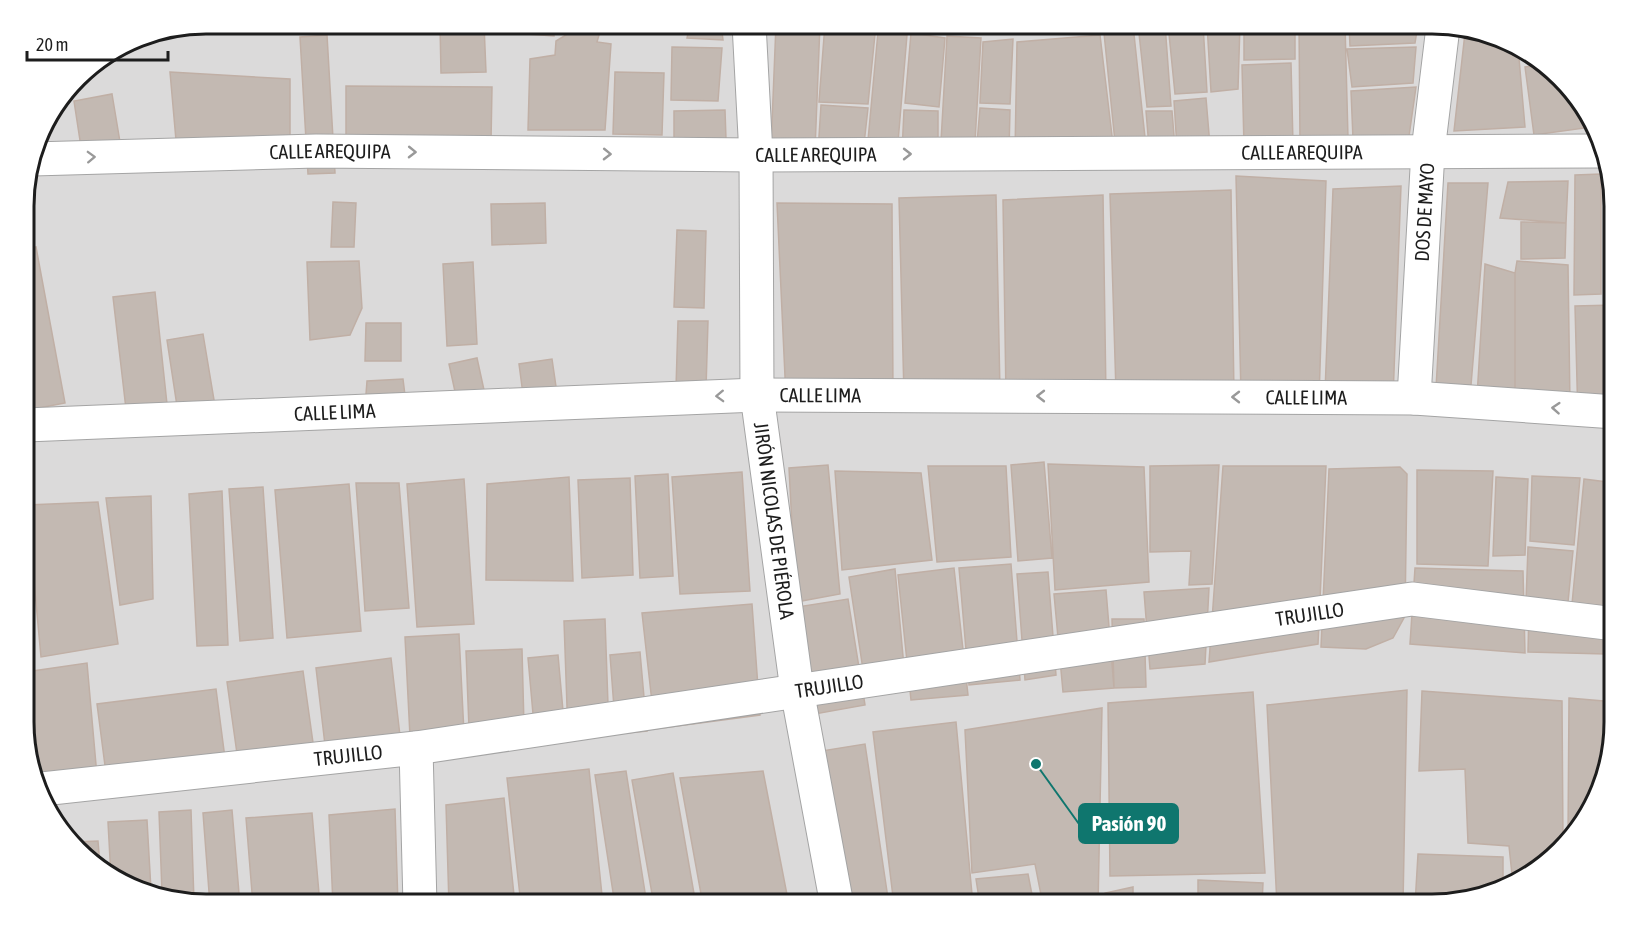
<svg xmlns="http://www.w3.org/2000/svg" width="1639" height="929" font-family="'Asap Condensed',sans-serif">
	<style>
		.residential { fill: #dbdada }
		.building { fill: #c3b9b2; stroke: #c0afa5; stroke-width: 1.5 }
		.lines { fill: none; stroke-linecap: round; stroke-linejoin: round }
		.minor-casing { stroke: #a4a4a4; stroke-width: 35 }
		.minor { stroke: #fff; stroke-width: 33 }
		.oneway { stroke: #999 }
		.labels { text-anchor: middle; stroke-width: 5; stroke-linejoin: round; paint-order: stroke }
		.street-label { font-size: 20px; fill: #1d1d1d; stroke: #fff }
		.rim { fill: none; stroke: #1d1d1d; stroke-width: 3 }
		.leader { fill: none; stroke: #0f766e; stroke-width: 2 }
		.callout-dot { fill: #0f766e; stroke: #fff; stroke-width: 2 }
		.callout { fill: #0f766e; stroke: #0f766e; stroke-width: 2 }
		.callout-label { font-size: 21px; text-anchor: middle; font-weight: bold; fill: #fff }
	</style>
	<rect width="100%" height="100%" fill="#eeeae2"/>
	<path class="residential" d="M207 24H1433L1523 48 1584 105 1615 194V734L1591 813 1524 880 1444 905H206L116 881 55 824 26 746V183L43 125 86 70 137 38Z"/>
	<path class="building" d="M440 24H484L486 72 441 73Z
		M525 24H554V36L527 34Z
		M663 24H685L684 33 664 32Z
		M690 24H721L723 40 687 38Z
		M776 24H820L815 150 771 148Z
		M825 24H876L868 104 819 102Z
		M1138 24H1165L1171 106 1147 107Z
		M1168 24H1203L1207 92 1175 94Z
		M1207 24H1240L1238 89 1211 92Z
		M1244 24H1295V59L1244 60Z
		M1299 24H1345L1348 138 1300 140Z
		M1349 24H1418L1415 43 1350 46Z
		M1133 25 1146 147 1116 152 1104 33Z
		M601 28 597 42 611 44 605 130H528L530 59 555 55 556 41 574 30Z
		M878 32 907 35 897 154 867 151Z
		M911 33 945 38 939 107 905 103Z
		M1465 33 1518 47 1525 127 1454 131Z
		M327 35 335 173 308 174 300 37Z
		M1100 35 1113 144 1015 153 1017 42Z
		M947 36 981 38 974 159H940Z
		M1013 39 1010 104 980 103 983 42Z
		M672 47 722 48 718 101 671 100Z
		M1416 47 1413 83 1352 87 1347 49Z
		M1291 63 1293 144 1244 146 1242 65Z
		M1541 65 1584 105 1592 127 1534 135 1525 67Z
		M170 72 290 79V141L176 140Z
		M615 72 664 73 662 135 613 134Z
		M346 86 492 87 491 142H346Z
		M1416 87 1409 136 1353 139 1351 91Z
		M112 94 120 142 81 147 74 101Z
		M1206 98 1210 146 1177 148 1174 101Z
		M821 105 868 108 863 153 818 152Z
		M980 108 1010 110 1009 151 976 155Z
		M725 110 726 139 674 140V111Z
		M904 110 938 111V152H902Z
		M1146 111H1172L1175 148 1149 147Z
		M1601 174V294L1574 295 1575 175Z
		M1236 176 1326 181 1319 399 1241 395Z
		M1607 177H1609L1615 194V221H1610Z
		M1568 181 1566 223 1500 218 1508 182Z
		M1448 183H1488L1471 385 1436 388Z
		M1401 186 1393 398 1325 392 1333 189Z
		M1231 190 1234 395 1116 392 1110 194Z
		M996 195 1000 392 904 395 899 198Z
		M1103 195 1106 396 1006 397 1003 200Z
		M333 202 356 203 354 247H331Z
		M545 203 546 243 492 245 491 204Z
		M777 203 892 204 893 398H786Z
		M1521 222 1566 223 1565 258 1521 259Z
		M677 230 706 231 704 308 674 307Z
		M1607 230H1615V294H1607Z
		M36 247 65 403 28 410 26 398V249Z
		M359 261 362 308 350 335 310 340 307 262Z
		M1517 261 1568 265 1570 405 1515 406V273Z
		M473 262 477 344 447 346 443 264Z
		M1485 264 1515 273V397H1477Z
		M155 292 167 404 126 409 113 297Z
		M1615 305V419L1578 420 1575 306Z
		M678 321H708L706 389 676 388Z
		M366 323H401V361H365Z
		M203 334 216 412 179 419 167 340Z
		M477 358 489 413 461 419 449 364Z
		M552 359 560 414 526 417 519 364Z
		M403 379 408 420 364 421 367 381Z
		M1044 462 1052 558 1018 561 1011 465Z
		M1048 464 1144 467 1149 582 1055 590Z
		M828 465 840 594 796 602 789 468Z
		M1219 465 1212 584 1189 585 1191 551 1150 552V466Z
		M928 466H1006L1011 557 937 562Z
		M1223 466H1326L1318 644 1209 662Z
		M1400 467 1407 474 1405 616 1393 638 1366 649 1321 647 1329 469Z
		M1417 470 1493 471 1488 566 1417 564Z
		M835 471 921 473 932 560 842 570Z
		M742 472 750 591 680 594 672 477Z
		M668 474 673 576 640 578 635 476Z
		M1532 476 1580 478 1574 545 1530 541Z
		M569 477 573 581 486 580 487 484Z
		M1496 477 1528 479 1525 555 1493 556Z
		M630 478 633 575 582 578 578 480Z
		M464 479 474 624 417 627 407 484Z
		M1584 479 1615 483 1606 606 1572 604Z
		M356 483H399L409 608 365 611Z
		M349 484 361 631 287 638 275 490Z
		M263 487 273 638 240 641 229 489Z
		M222 491 228 645 197 646 189 494Z
		M151 496 153 599 120 605 106 498Z
		M98 502 118 644 41 657 27 505Z
		M1615 545V600L1611 599Z
		M1528 547 1573 551 1568 602H1526Z
		M1011 564 1020 680 969 685 959 568Z
		M954 568 968 695 911 700 898 575Z
		M1415 568 1523 571 1525 653 1410 644Z
		M895 569 906 689 867 696 849 577Z
		M1048 572 1056 675 1025 680 1017 574Z
		M1209 588 1205 664 1150 669 1144 592Z
		M1106 590 1114 688 1063 692 1054 594Z
		M848 599 865 705 815 714 797 607Z
		M1610 602H1615V654H1607Z
		M752 604 760 715 655 729 642 613Z
		M1529 608 1606 611V654L1528 652Z
		M605 619 609 733 568 735 564 621Z
		M1112 619H1144L1146 687 1114 688Z
		M459 634 465 753 411 756 405 637Z
		M522 649 524 726 469 728 466 651Z
		M640 652 647 731 616 734 610 655Z
		M558 655 564 722 534 725 528 658Z
		M391 658 402 753 327 762 316 668Z
		M87 663 97 776 39 781 26 746V672Z
		M303 671 316 764 240 775 227 682Z
		M216 689 226 766 107 781 97 704Z
		M1407 690 1403 905H1277L1267 705Z
		M1422 691 1562 701 1563 842 1524 880 1513 884 1509 846 1468 843 1465 769 1419 771Z
		M1253 692 1265 873 1110 876 1108 703Z
		M1569 698 1615 702V734L1591 813 1568 837Z
		M1102 708 1098 905H1043L1035 864 972 873 965 730Z
		M956 722 973 905H894L873 732Z
		M865 744 889 905H837L815 752Z
		M589 769 603 905H521L507 778Z
		M626 771 647 905H615L595 775Z
		M763 771 789 905H703L680 778Z
		M673 773 696 905H654L632 780Z
		M504 798 515 905H449L446 805Z
		M395 809 398 905H333L329 815Z
		M191 810 194 902 162 893 159 812Z
		M232 810 240 905H210L203 813Z
		M312 813 320 905H253L246 818Z
		M147 820 151 890 116 881 111 877 108 822Z
		M98 841 100 866 74 842Z
		M1418 854 1503 857V887L1444 905H1415Z
		M1028 874 1034 905H980L976 879Z
		M1198 880 1263 883 1262 905H1146V903L1198 897Z
		M1133 887V905H1104L1105 893Z"/>
	<g class="lines">
		<defs>
			<g id="minor">
				<path id="s1" d="M749 24 756 155 757 395 797 690 837 905"/>
				<path id="s2" d="M33 159 316 151 756 155 1600 151"/>
				<path id="s3" d="M1414 398 1428 151 1443 27"/>
				<path id="s4" d="M26 425 757 395 1414 398 1615 412"/>
				<path d="M416 748 420 905"/>
				<path id="s5" d="M42 789 416 748 1412 599 1615 624"/>
			</g>
		</defs>
		<use href="#minor" class="minor-casing"/>
		<use href="#minor" class="minor"/>
	</g>
	<defs><path id="oneway-chevron" d="M-2-3.5L2.5 0L-2 3.5" fill="none" stroke-width="1.6" stroke-linecap="round" stroke-linejoin="round" transform="scale(1.5)"/></defs>
	<g class="oneway">
		<use href="#oneway-chevron" transform="translate(412 152) rotate(1)"/>
		<use href="#oneway-chevron" transform="translate(607 154) rotate(1)"/>
		<use href="#oneway-chevron" transform="translate(907 154)"/>
		<use href="#oneway-chevron" transform="translate(91 157) rotate(-2)"/>
		<use href="#oneway-chevron" transform="translate(720 396) rotate(178)"/>
		<use href="#oneway-chevron" transform="translate(1041 396) rotate(-180)"/>
		<use href="#oneway-chevron" transform="translate(1236 397) rotate(-180)"/>
		<use href="#oneway-chevron" transform="translate(1556 408) rotate(-176)"/>
	</g>
	<g class="labels">
		<g class="street-label">
			<text dy="7" stroke="none"><textPath href="#s2" startOffset="297">CALLE AREQUIPA</textPath></text>
			<text dy="7" stroke="none"><textPath href="#s2" startOffset="1269">CALLE AREQUIPA</textPath></text>
			<text dy="7" stroke="none"><textPath href="#s2" startOffset="783">CALLE AREQUIPA</textPath></text>
			<text dy="7" stroke="none"><textPath href="#s3" startOffset="186">DOS DE MAYO</textPath></text>
			<text dy="7" stroke="none"><textPath href="#s4" startOffset="795">CALLE LIMA</textPath></text>
			<text dy="7" stroke="none"><textPath href="#s4" startOffset="1281">CALLE LIMA</textPath></text>
			<text dy="7" stroke="none"><textPath href="#s4" startOffset="309">CALLE LIMA</textPath></text>
			<text dy="7" stroke="none"><textPath href="#s1" startOffset="498">JIRÓN NICOLAS DE PIÉROLA</textPath></text>
			<text dy="7" stroke="none"><textPath href="#s5" startOffset="1280">TRUJILLO</textPath></text>
			<text dy="7" stroke="none"><textPath href="#s5" startOffset="794">TRUJILLO</textPath></text>
			<text dy="7" stroke="none"><textPath href="#s5" startOffset="308">TRUJILLO</textPath></text>
		</g>
	</g>
	<path d="M0 0H1639V929H0ZM206 34H1432A172 172 0 0 1 1604 206V722A172 172 0 0 1 1432 894H206A172 172 0 0 1 34 722V206A172 172 0 0 1 206 34Z" fill="#fff" fill-rule="evenodd"/>
	<path class="rim" d="M206 34H1432A172 172 0 0 1 1604 206V722A172 172 0 0 1 1432 894H206A172 172 0 0 1 34 722V206A172 172 0 0 1 206 34Z"/>
	<path class="leader" d="M1036 764L1079 824"/>
	<circle class="callout-dot" cx="1036" cy="764" r="6"/>
	<rect class="callout" x="1079" y="804" width="99" height="39" rx="6"/>
	<g class="callout-label">
		<text x="1129" y="831">Pasión 90</text>
	</g>
	<path d="M27 51v9h141v-9" fill="none" stroke="#1d1d1d" stroke-width="3"/>
	<text x="36" y="51" font-size="18" fill="#1d1d1d" stroke="#ffffff" stroke-width="4.5" paint-order="stroke">20 m</text>
</svg>
